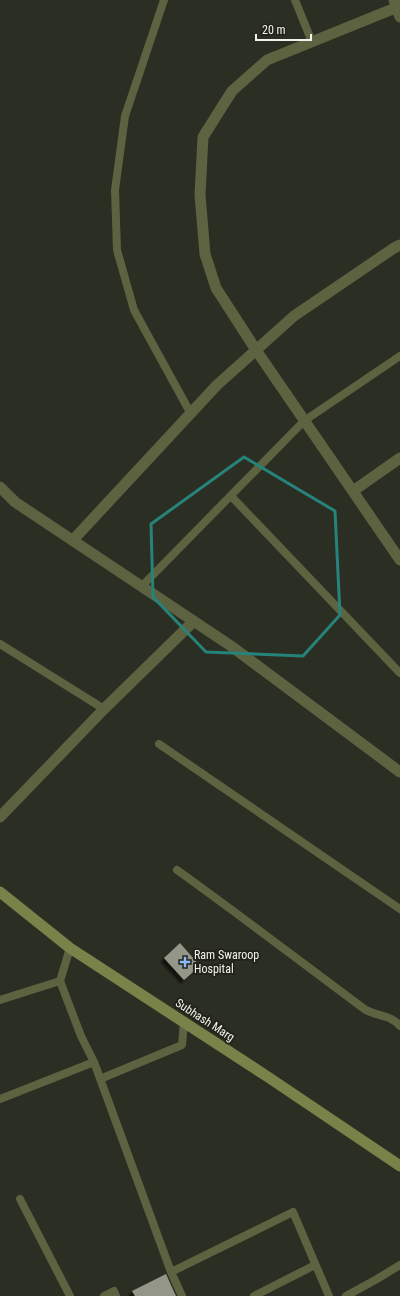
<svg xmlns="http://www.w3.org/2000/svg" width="400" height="1296" font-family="'Roboto Condensed',sans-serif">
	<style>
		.building { fill: #939688; filter: url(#shadow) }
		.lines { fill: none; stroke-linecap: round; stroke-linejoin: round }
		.service { stroke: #5d6340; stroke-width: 8 }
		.minor { stroke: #5d6340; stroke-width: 11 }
		.secondary { stroke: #788249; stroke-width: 11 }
		.marked { fill: none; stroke: #26837b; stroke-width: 3; stroke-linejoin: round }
		.poi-dot { fill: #8cb9fc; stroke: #222419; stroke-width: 1.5 }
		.labels { text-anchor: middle; stroke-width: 4; stroke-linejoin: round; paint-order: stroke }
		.poi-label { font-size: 12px; fill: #f2f4ec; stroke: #222419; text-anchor: start }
		.street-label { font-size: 12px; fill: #f2f4ec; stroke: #222419 }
	</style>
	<defs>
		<filter id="shadow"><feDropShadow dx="-3.5" dy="3.5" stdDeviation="1" flood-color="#0009"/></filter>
	</defs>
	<rect width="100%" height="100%" fill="#2b2e22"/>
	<path class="building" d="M180 943 200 966 184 980 164 958Z
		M166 1274 176 1296H135L132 1291Z"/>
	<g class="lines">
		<path class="service" d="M164 0 125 116 115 190 117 250 134 310 191 414
			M295 0 312 42
			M231 496 400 673
			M142 586 304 421 400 356
			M0 644 104 709
			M159 744 400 909
			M177 870C240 915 301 962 363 1008 375 1017 389 1013 400 1026
			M70 948 60 981 81 1036 94 1062 171 1272 182 1296
			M0 1000 60 981
			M100 1079 182 1045 184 1022
			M0 1099 94 1062
			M20 1199 70 1296
			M171 1272 293 1212 329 1296
			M104 1296 114 1291 116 1296
			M254 1296 315 1265
			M346 1296 377 1279 400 1265"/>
		<path class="minor" d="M394 0 400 17
			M400 6 267 60 232 91 203 137 200 195 205 254 216 288 256 350 400 560
			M0 487 15 502 231 646 400 772
			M353 491 400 458
			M73 540 217 385 294 316 394 248 400 245
			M0 817 104 709 194 621"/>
		<path class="secondary" d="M0 892 70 948 268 1077 400 1166"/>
	</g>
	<path class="marked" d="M244 457 335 511 340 615 303 656 206 652 153 597 151 524Z"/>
	<path class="poi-dot" d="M183 956h4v4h4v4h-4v4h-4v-4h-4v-4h4z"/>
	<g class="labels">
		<g class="poi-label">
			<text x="194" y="959">Ram Swaroop<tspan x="194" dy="14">Hospital</tspan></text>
		</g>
		<g class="street-label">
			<text transform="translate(205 1020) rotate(33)" y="4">Subhash Marg</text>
		</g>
	</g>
	<path d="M256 34v6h55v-6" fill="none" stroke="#f2f4ec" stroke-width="2"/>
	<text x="262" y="34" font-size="12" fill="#f2f4ec" stroke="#222419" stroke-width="3" paint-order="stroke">20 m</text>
</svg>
